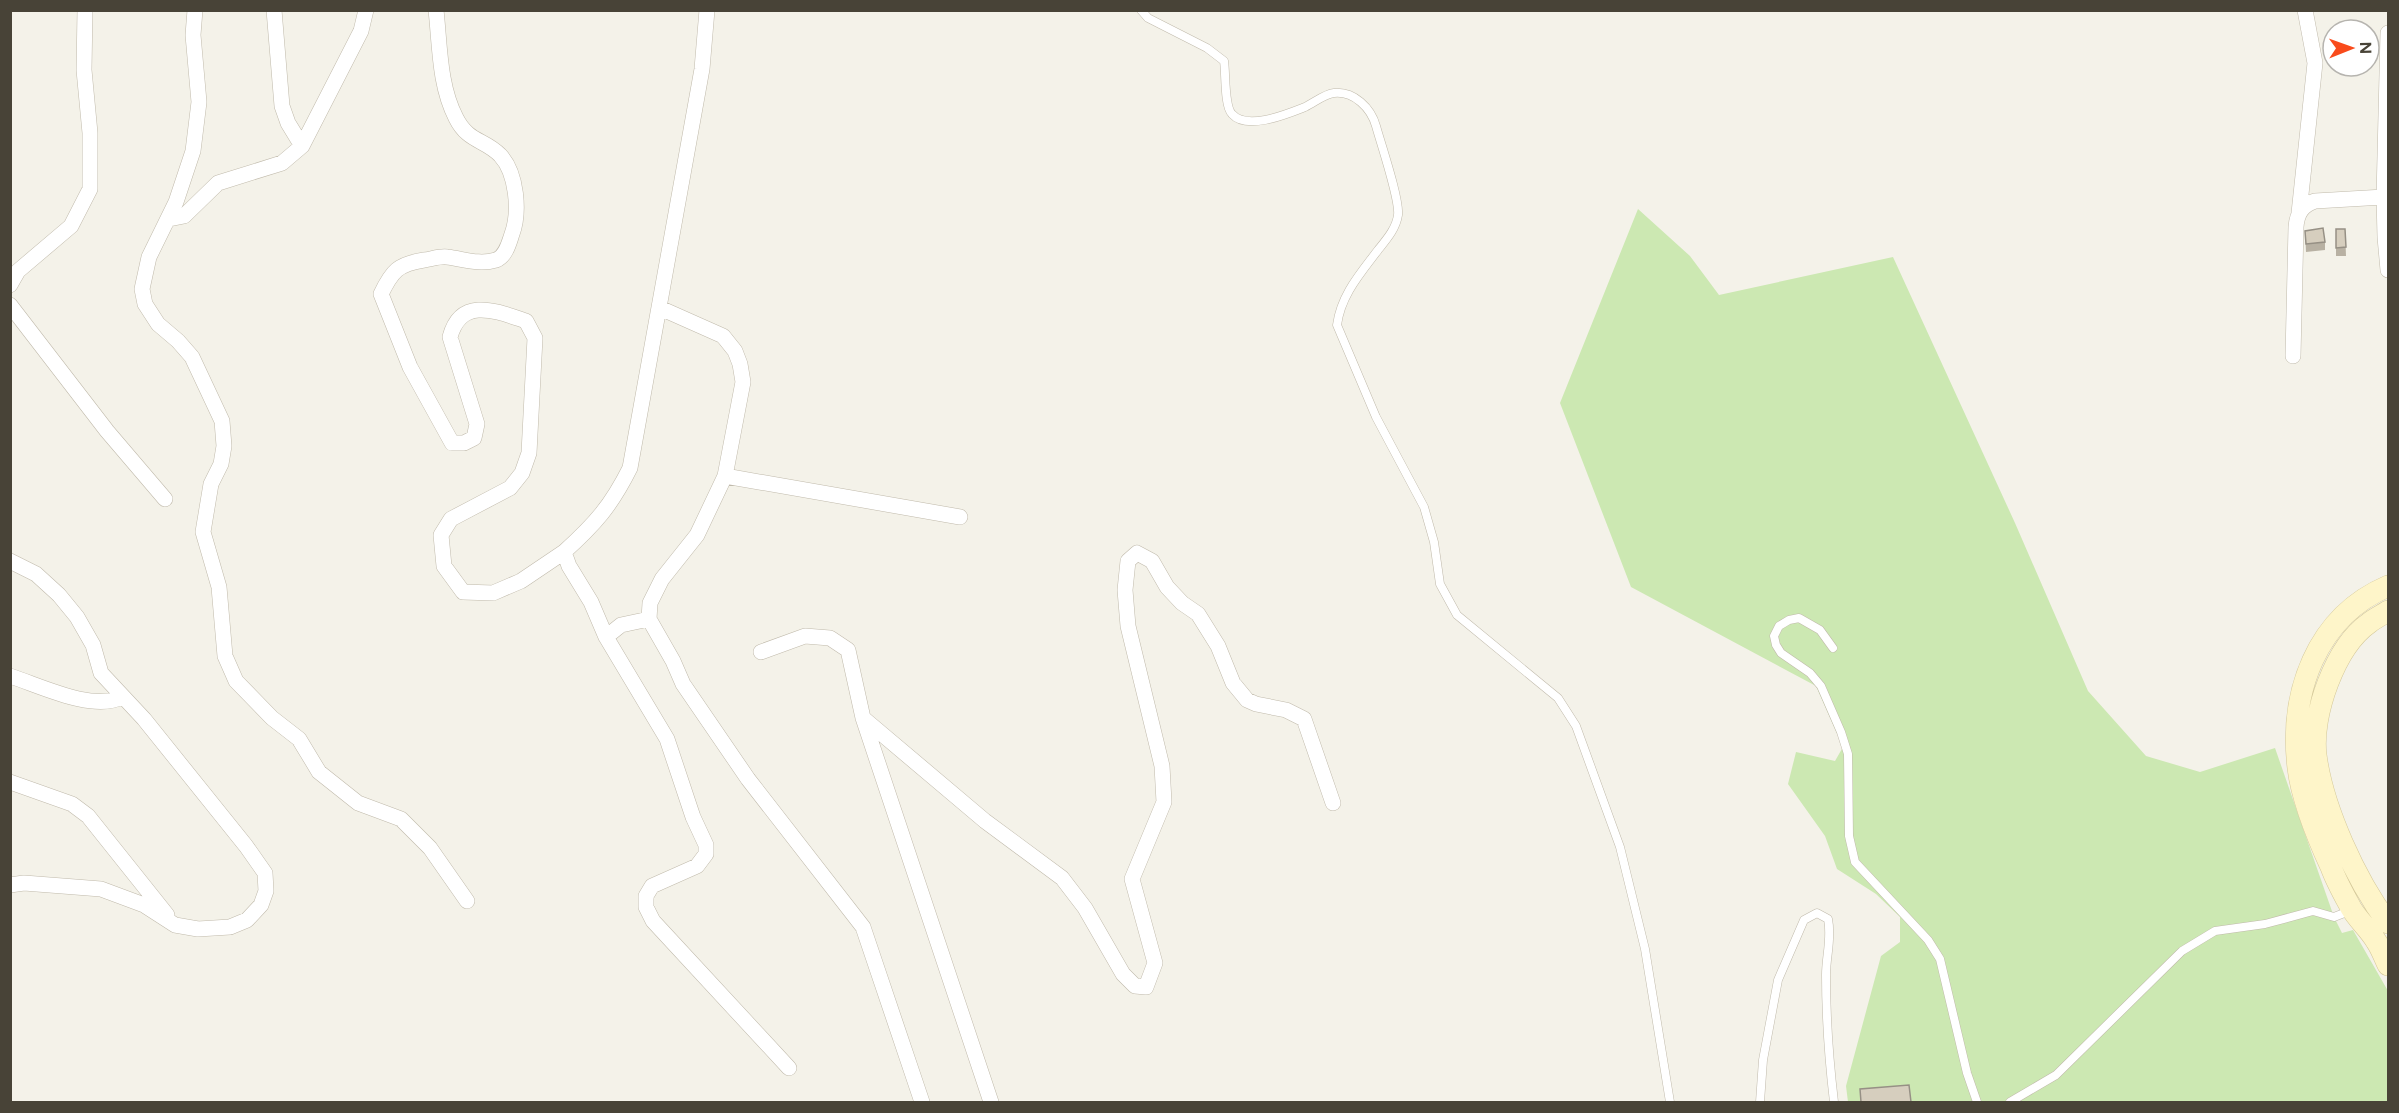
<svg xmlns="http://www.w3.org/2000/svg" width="2399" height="1113" font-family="Figtree,sans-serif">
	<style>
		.green { fill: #cce8b2 }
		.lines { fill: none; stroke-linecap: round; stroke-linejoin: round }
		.lane-casing { stroke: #c0baab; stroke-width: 9 }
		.street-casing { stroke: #c0baab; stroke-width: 16 }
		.secondary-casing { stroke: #d4c899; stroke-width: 22 }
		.lane { stroke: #fff; stroke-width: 8 }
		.street { stroke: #fff; stroke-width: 15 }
		.secondary { stroke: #fef5c9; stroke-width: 21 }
		.wall { fill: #b8b1a3 }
		.building { fill: #d6cebe; stroke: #969085; stroke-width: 1.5 }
	</style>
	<rect width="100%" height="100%" fill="#f4f2e9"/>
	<path class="green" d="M1638 209 1690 256 1719 295 1893 257 2015 523 2088 691 2146 756 2200 772 2275 748 2334 917 2342 933 2353 930 2388 991V1102H1848L1846 1086 1881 956 1900 942V917L1876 894 1837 869 1825 836 1788 784 1796 752 1835 761 1843 747 1816 686 1631 587 1560 403Z"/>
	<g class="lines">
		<defs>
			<path id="lane" d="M1141 10 1148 18 1207 48 1224 61C1226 73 1224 106 1232 114 1247 131 1287 114 1305 107 1314 103 1324 94 1334 93 1354 91 1371 108 1376 126 1381 144 1400 200 1398 215 1396 229 1386 240 1378 250 1360 274 1341 295 1337 325L1376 417 1424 507 1434 542 1440 584 1457 615 1558 698 1576 726 1620 847 1645 949 1670 1102
				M1833 648 1820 630 1799 618 1789 620 1779 626 1774 636 1776 645 1781 653 1810 673 1821 686 1841 732 1848 754 1849 836 1855 862 1928 940 1940 959 1967 1073 1977 1102
				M1760 1102 1763 1060 1778 980 1804 920 1817 913 1828 919C1832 938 1826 956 1826 975 1826 1018 1829 1060 1834 1102
				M2010 1102 2056 1075 2182 951 2215 931 2265 924 2313 911 2334 917 2352 910"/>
			<path id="street" d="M195 10 193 35 199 102 193 151 176 202 149 257 142 289 145 304 158 324 178 341 192 357 222 421 224 446 221 464 211 484 203 532 219 587 225 656 236 681 272 718 299 739 319 772 358 803 401 819 430 848 467 901
				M274 10 282 106 288 123 302 146
				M436 10C440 46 439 85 456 118 468 142 484 139 500 155 517 173 520 212 512 234 509 243 506 256 496 260 479 265 464 259 447 257 440 256 432 259 424 260 398 264 392 271 381 294L410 367 452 443H464L474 438 477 424 450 337C461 296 496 311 526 321L535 338 529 453 522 473 510 488 451 519 441 535 444 566 463 592 493 593 521 581 564 552
				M707 10 702 69 630 468C611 506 595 524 564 552L569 566 591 602 606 637 667 739 693 817 706 845V854L697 866 652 886 646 896V907L653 921 789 1068
				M2388 33 2384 197 2385 237 2388 270
				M2299 213 2315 63 2305 10
				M169 219 184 216 218 183 282 163 302 146 361 31 366 10
				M10 285 18 271 71 226 90 189V133L84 70 85 10
				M10 305 107 431 165 499
				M660 308 723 336 735 351 740 364 743 382 725 476 697 535 662 579 650 603 649 619 673 661 683 684 748 779 863 927 922 1102
				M2293 356 2296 227C2297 214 2302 205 2315 201L2384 197
				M725 476 960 517
				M10 561 36 574 59 595 77 617 93 645 101 673 144 719 246 846 265 873 266 891 261 905 247 920 230 927 198 929 175 925 144 905 101 889 24 883 10 885
				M606 637 621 625 649 619
				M761 652 805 636 830 638 848 650 863 718
				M10 676C41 686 93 712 122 697
				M10 782 72 804 88 816 167 915
				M991 1102 863 718 985 821 1062 878 1085 908 1123 974 1135 986 1146 987 1155 963 1132 879 1164 802 1162 766 1128 626 1125 590 1128 561 1137 553 1152 561 1167 587 1182 603 1198 614 1218 646 1233 683 1247 700 1256 704 1286 710 1304 719 1333 803"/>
			<path id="secondary" d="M2388 586C2316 617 2289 693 2298 768 2302 801 2317 837 2331 867 2336 881 2344 895 2351 908 2358 920 2369 929 2376 941 2381 948 2384 957 2388 965
				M2388 611C2382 615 2375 618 2369 623 2335 647 2311 715 2316 755 2323 809 2356 880 2388 923"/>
		</defs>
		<use href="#lane" class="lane-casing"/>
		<use href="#street" class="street-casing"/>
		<use href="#secondary" class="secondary-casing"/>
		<use href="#lane" class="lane"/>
		<use href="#street" class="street"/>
		<use href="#secondary" class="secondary"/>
	</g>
	<path class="wall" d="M2336 229H2345L2346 256H2336Z
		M2305 231 2325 242V250L2306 252Z"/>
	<path class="building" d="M2323 228 2325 242 2306 244 2305 231Z
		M2336 229H2345L2346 247 2336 248Z
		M1909 1085 1911 1102H1861L1860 1089Z"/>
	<rect width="2399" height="1113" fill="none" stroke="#484337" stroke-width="24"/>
	<g transform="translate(2351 48) rotate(89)"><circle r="28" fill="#ffffff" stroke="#b6b4af" stroke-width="1.5"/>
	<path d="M0-4.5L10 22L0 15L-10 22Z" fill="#f94b1b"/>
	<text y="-9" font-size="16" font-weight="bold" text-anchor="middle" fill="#484337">N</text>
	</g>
</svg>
